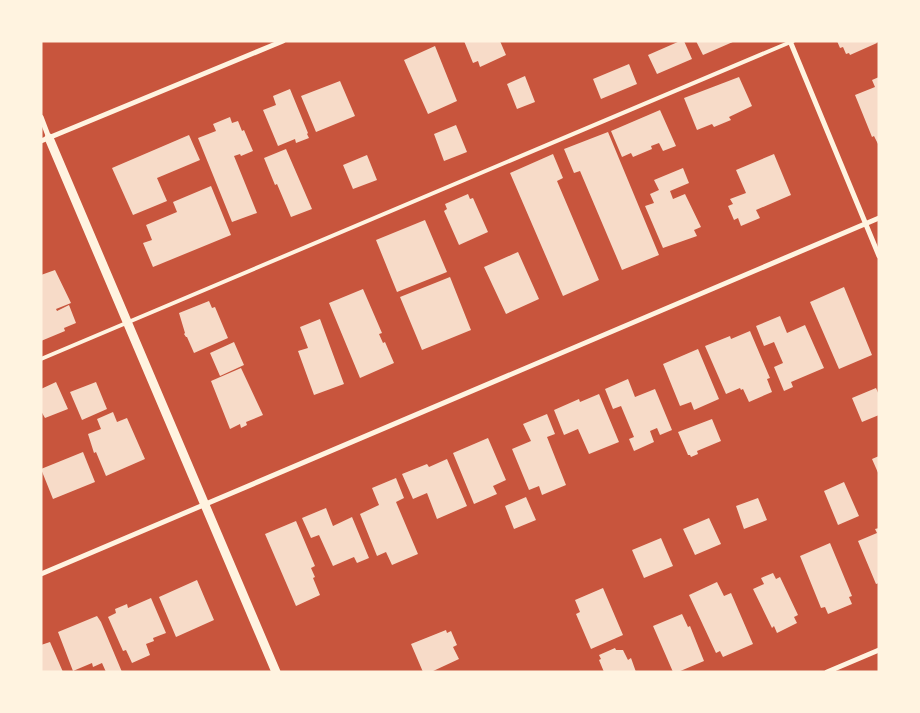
<svg xmlns="http://www.w3.org/2000/svg" width="920" height="713" font-family="'Source Serif 4',serif">
	<style>
		.building { fill: #f7dbc8 }
		.lines { fill: none; stroke-linecap: round; stroke-linejoin: round }
		.service { stroke: #fff3e0; stroke-width: 4 }
		.minor { stroke: #fff3e0; stroke-width: 5 }
		.tertiary { stroke: #fff3e0; stroke-width: 9 }
	</style>
	<rect width="100%" height="100%" fill="#c8553d"/>
	<path class="building" d="M464 41H500L506 55 480 67 478 61 473 63Z
		M680 41H684L692 59 657 74 648 55Z
		M696 41H735L703 55Z
		M837 41H876L877 43 850 55 849 53 846 54 843 47 840 48Z
		M435 46 457 101 428 114 404 60Z
		M629 64 637 84 601 99 593 79Z
		M525 76 535 102 517 109 507 84Z
		M739 77 752 106 729 117 731 120 714 127 712 124 697 130 684 98Z
		M879 77V146L874 136 872 137 855 95 875 87 872 80Z
		M340 81 355 116 316 132 301 96Z
		M290 89 308 133 307 134 309 138 296 143 295 139 278 146 263 110 276 105 273 96Z
		M660 110 676 146 663 151 659 143 651 146 652 149 633 157 631 153 622 157 611 131Z
		M230 117 232 123 238 121 242 131 244 130 253 151 241 156 240 154 234 156 257 213 232 222 198 138 216 131 213 124Z
		M456 125 467 152 444 161 434 134Z
		M608 132 659 255 622 270 580 171 574 173 564 149Z
		M189 135 200 160 157 178 167 201 133 215 112 168Z
		M286 149 312 209 291 217 277 184 275 185 264 158Z
		M553 154 563 178 557 181 599 280 563 296 510 173Z
		M774 154 791 195 756 210 760 218 741 226 738 218 734 220 728 206 733 204 730 199 746 193 736 170Z
		M367 155 377 180 353 189 343 165Z
		M683 168 689 183 670 191 673 199 685 194 701 227 694 230 697 236 663 248 645 206 654 203 650 194 659 190 654 180Z
		M211 186 231 235 153 267 143 243 152 240 146 225 177 212 173 202Z
		M468 194 470 199 473 198 488 232 459 245 444 211 447 209 445 204Z
		M425 220 447 272 397 292 376 240Z
		M518 252 539 299 506 314 484 267Z
		M55 270 71 303 56 309 57 311 69 305 76 323 64 328 65 331 41 341V275Z
		M450 277 471 330 422 350 400 297Z
		M844 287 872 355 839 369 810 302Z
		M363 289 382 333 379 334 383 343 385 342 394 363 360 378 329 303Z
		M209 301 212 308 215 307 228 338 194 353 187 337H186L184 334 185 333 179 313Z
		M780 316 787 333 805 325 824 368 791 382 793 387 784 391 774 367 783 363 774 342 764 346 756 326Z
		M320 319 344 384 314 395 298 351 308 348 300 327Z
		M750 331 770 378 767 379 772 392 749 402 743 389 741 390 740 388 726 394 705 346 730 336 731 339Z
		M234 342 244 365 220 376 210 353Z
		M698 349 719 399 694 410 691 402 680 406 663 364Z
		M241 368 263 415 246 422 247 425 241 428 240 424 230 429 211 381Z
		M628 379 635 397 655 389 672 430 660 435 657 428 650 431 654 442 634 451 629 439 634 437 621 406 613 409 605 389Z
		M56 382 68 409 45 418 41 411V389Z
		M96 382 107 409 82 420 70 392Z
		M876 388 879 395V415L862 422 852 398Z
		M599 394 619 442 589 454 578 429 564 435 554 410 579 399 580 402Z
		M113 412 117 422 127 418 145 459 106 476 96 452 94 453 88 434 101 429 97 419Z
		M547 414 555 434 547 437 566 485 542 495 539 486 529 490 512 449 531 441 523 424Z
		M712 419 721 441 697 451 698 454 691 457 690 455H688L678 432Z
		M488 438 506 480 493 486 497 494 474 504 453 453Z
		M83 452 95 482 53 499 41 469Z
		M879 456V475L872 459Z
		M447 459 467 506 437 519 427 493 413 499 402 474 427 464 429 467Z
		M396 478 404 498 396 502 418 554 392 565 386 552 377 556 360 514 379 505 372 488Z
		M844 482 859 516 838 525 824 491Z
		M526 497 536 520 514 529 505 506Z
		M758 498 767 520 744 529 736 506Z
		M326 508 333 526 352 517 369 558 357 563 354 557 333 566 319 535 311 538 302 518Z
		M709 518 721 544 695 555 683 529Z
		M296 521 315 566 311 568 315 577 313 578 320 595 296 606 265 534Z
		M879 528V583L876 584 858 541 877 533 875 529Z
		M661 538 673 566 644 578 632 550Z
		M830 543 852 596 849 597 852 604 828 614 825 607 821 608 800 556Z
		M773 573 776 579 780 577 798 615 794 617 797 623 777 633 774 626 772 628 753 589 764 584 761 578Z
		M197 580 214 620 176 637 159 597Z
		M717 582 724 596 731 593 753 644 723 657 720 651 716 653 689 595Z
		M603 588 623 635 591 649 576 614 580 612 575 600Z
		M151 598 166 633 153 638 154 641 146 644 150 655 132 663 126 650 123 651 108 617 116 613 115 609 127 604 128 608Z
		M682 614 688 627 690 626 704 661 678 672H673L653 626Z
		M97 616 101 622 122 672H106L102 663 93 667 92 663 73 671 58 632Z
		M446 630 447 633 451 631 457 645 453 647 459 659 431 672H423L411 644Z
		M50 642 63 672H41V645Z
		M615 648 616 650H623L628 660 631 658 636 672H604L599 660 601 659 599 655Z"/>
	<g class="lines">
		<path class="service" d="M41 359 793 41"/>
		<path class="minor" d="M790 41 879 256
			M41 117 49 138
			M41 141 283 41
			M41 574 879 218
			M827 672 879 650"/>
		<path class="tertiary" d="M49 138 276 672"/>
	</g>
	<rect width="920" height="713" fill="none" stroke="#fff3e0" stroke-width="85"/>
</svg>
